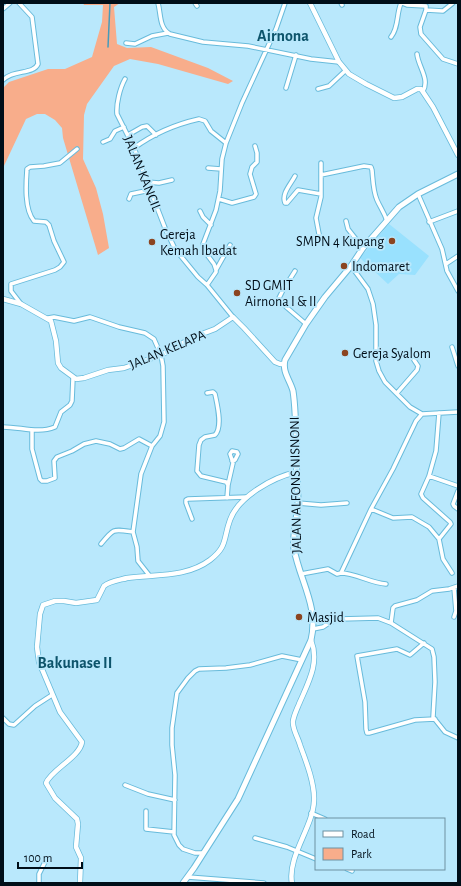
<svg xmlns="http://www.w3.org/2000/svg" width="461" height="886" font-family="'Alegreya Sans',sans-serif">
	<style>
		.built { fill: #99e1fe }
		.green { fill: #f8ad8b }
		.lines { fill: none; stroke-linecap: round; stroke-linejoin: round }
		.stream { stroke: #469bbb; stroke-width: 1.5 }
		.minor-casing { stroke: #68bbdb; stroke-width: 5.5 }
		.tertiary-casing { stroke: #68bbdb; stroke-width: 6 }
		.secondary-casing { stroke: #68bbdb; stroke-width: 7 }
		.minor { stroke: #fff; stroke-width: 3.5 }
		.tertiary { stroke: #fff; stroke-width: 4.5 }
		.secondary { stroke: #fff; stroke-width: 5 }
		.poi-dot { fill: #8b4420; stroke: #b9e8fc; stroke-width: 1.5 }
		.labels { text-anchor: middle; stroke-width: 4; stroke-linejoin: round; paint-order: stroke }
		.street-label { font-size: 14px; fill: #000e18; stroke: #b9e8fc }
		.poi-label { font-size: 14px; fill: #000e18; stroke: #b9e8fc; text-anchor: start }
		.quarter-label { font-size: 16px; font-weight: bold; fill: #0d546b; stroke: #b9e8fc }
	</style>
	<rect width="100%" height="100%" fill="#b9e8fc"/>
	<path class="built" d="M389 224 429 256 415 275 399 274 388 284 360 258Z"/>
	<path class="green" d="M83 3H120L114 7 117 44 127 48 151 47 208 68 233 81 228 84 158 64 130 59 114 66 87 104 84 115 83 159 96 188 103 214 109 248 98 255 63 138 62 128 55 120 45 114H37L26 119 3 168V88L9 82 48 69H65L92 57 102 22 103 5H84Z"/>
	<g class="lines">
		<path class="stream" d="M108 47 110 3"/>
		<defs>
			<path id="minor" d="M158 3C161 14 159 28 170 34L203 42 248 46 311 59 339 62
				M195 3 197 6
				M341 3 342 5
				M402 3 407 5 426 6V10L420 27 421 34 443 59 458 64
				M3 9 10 3
				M426 10 443 11 453 3
				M391 37C399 27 396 15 401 3
				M126 43 135 44 152 36 168 33
				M417 54C418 66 430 79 423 91
				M125 79C120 88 116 104 117 114L134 148 165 228 175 249 198 277 207 285 233 317
				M3 80C14 69 33 75 38 64L32 17 19 3
				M286 88 296 55
				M318 89 329 86 345 71
				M128 135 142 127 147 126 156 135
				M103 142 110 139 115 131 124 127
				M134 148C153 134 177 124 199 119L205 121 211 131 226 143
				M208 168 221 169
				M321 175 364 166 371 167 372 170C373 180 373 191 377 200 380 207 384 212 387 221
				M295 176C291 184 281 194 285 203H287L298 190 321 194
				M147 182 159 183 172 180
				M418 194 442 249 447 271 458 291
				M129 199 131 194 150 190
				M219 199 232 203 254 197 256 194 250 174 252 167 257 162V153L255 146
				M200 211 203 217 211 225
				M346 221 348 229 363 248
				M429 222 458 211
				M319 234 316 218 321 197V163
				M446 264 458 256
				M351 266 368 289 373 304 376 325V361L379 371 385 382 410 407 422 414 458 412
				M216 270 230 245
				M295 271 283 290 278 300 306 324
				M207 285 216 272V270L214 264 205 252 203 244 216 210 220 191 222 159 226 143 242 103 276 29 285 3
				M21 304 11 291V284L55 270 60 267 64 262 54 241 49 225 46 222 34 221C24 209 26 183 27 169L30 167 44 166 60 163 77 149
				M48 318 54 317 74 321 90 317 119 327 145 333 154 339 161 355 163 366 164 422 160 436 152 446 141 474 133 532 137 547 138 561 149 575
				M452 347 458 366
				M207 393 213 392 215 394C217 404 223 427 215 435L205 437 201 440 199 445 197 471 201 476 226 482 228 485 227 498
				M397 393 417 370 418 366 414 360
				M3 427C21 427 38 434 55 427L61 412 70 405 72 401 73 378
				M32 430V449L40 479 42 481H47L55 478 54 461 57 457 72 451 84 444 96 441 110 444 120 449 124 448 139 439 152 446
				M429 476 458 486
				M228 485 233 463 230 454 232 451 237 452 238 454 235 460 232 461
				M458 491 453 504 454 506 458 509
				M298 503 321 505 347 503
				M371 509 393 518 412 517 429 527 439 539 443 559 452 573
				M192 519 186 503V500L188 499 247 497
				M439 539 451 524 450 522 423 498 421 494 429 476 436 451 439 413
				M101 544C114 528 113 529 133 532
				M340 573C356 573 370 583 386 584
				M301 574 328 569 337 574 341 573 371 509 393 469 416 421 422 414
				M454 617 456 611 454 588
				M391 623 393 608 395 606 417 600 432 591 449 589 458 586
				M313 629 323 627 329 623 340 619 378 618 391 623 432 649 434 657 435 682 433 717 445 732 458 738
				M424 643 410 655 397 649 357 656 365 702 366 729 367 733H369L415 720 435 719
				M3 718 9 724 14 725 35 706 52 695
				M125 785 148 794 175 800
				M146 811V829L174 832
				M311 813 325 819
				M255 838 287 847 316 859
				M202 853H195L183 849 179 845 174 835 175 775 172 745V728L177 693 188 678 195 671 199 669 226 668 250 665 282 656 302 660
				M347 869 352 871
				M188 877 264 883
				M39 883V874L45 862"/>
			<path id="tertiary" d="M310 3 339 62 349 74 366 84 394 98 402 97 417 89H421L433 107 458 155
				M3 299 21 304 51 321 56 341 58 363 61 368 76 379 84 378 108 370 124 368 161 355 194 337 215 329 233 317 244 328 275 362 280 364H284
				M80 883 81 858 76 847 78 824 77 819 55 798 46 783C51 770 80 757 82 742L60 712 39 662 37 647 40 614 43 605 55 601H64L76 603 97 600 104 586C110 581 120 580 127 578 155 574 186 578 210 560 228 546 223 539 230 520 238 497 273 477 297 472
				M292 883C287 857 313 827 314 801 315 784 306 761 300 745 298 737 292 729 293 721 294 715 297 709 299 704 308 683 320 663 311 640"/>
			<path id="secondary" d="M183 883 194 868 238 799 311 640C319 607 300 581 294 549 292 536 297 517 298 504 298 486 296 469 296 452 296 444 297 436 296 428 295 416 295 403 293 391 290 380 282 372 285 360L306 324 325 297 351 266 363 248 399 207 418 194 458 174"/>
		</defs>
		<use href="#minor" class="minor-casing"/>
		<use href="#tertiary" class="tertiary-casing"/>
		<use href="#secondary" class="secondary-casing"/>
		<use href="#minor" class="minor"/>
		<use href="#tertiary" class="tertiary"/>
		<use href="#secondary" class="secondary"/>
	</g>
	<g class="poi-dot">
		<circle cx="392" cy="241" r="4"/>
		<circle cx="152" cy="242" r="4"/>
		<circle cx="344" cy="266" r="4"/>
		<circle cx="237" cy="293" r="4"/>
		<circle cx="345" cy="353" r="4"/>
		<circle cx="299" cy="617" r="4"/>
	</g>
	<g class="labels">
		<g class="street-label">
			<text transform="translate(143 173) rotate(68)" y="5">JALAN KANCIL</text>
			<text transform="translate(167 349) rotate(-23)" y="5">JALAN KELAPA</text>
			<text transform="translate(295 485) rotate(-91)" y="5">JALAN ALFONS NISNONI</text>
		</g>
		<g class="poi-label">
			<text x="160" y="239">Gereja<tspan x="160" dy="16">Kemah Ibadat</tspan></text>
			<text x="384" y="246" text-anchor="end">SMPN 4 Kupang</text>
			<text x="352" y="271">Indomaret</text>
			<text x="245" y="290">SD GMIT<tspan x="245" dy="16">Airnona I &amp; II</tspan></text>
			<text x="353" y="358">Gereja Syalom</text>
			<text x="307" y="622">Masjid</text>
		</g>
		<g class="quarter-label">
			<text x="283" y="41">Airnona</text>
			<text x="75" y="668">Bakunase II</text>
		</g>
	</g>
	<rect width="461" height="886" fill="none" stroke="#000e18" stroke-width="8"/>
	<rect x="315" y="818" width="130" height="52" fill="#b9e8fc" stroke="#6f91a1"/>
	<rect x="323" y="831" width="20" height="6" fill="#ffffff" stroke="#6f91a1"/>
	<text x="351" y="838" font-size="12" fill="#000e18">Road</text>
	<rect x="323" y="848" width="20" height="12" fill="#f8ad8b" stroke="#6f91a1"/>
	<text x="351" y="858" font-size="12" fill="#000e18">Park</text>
	<path d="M18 862v6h64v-6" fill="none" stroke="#000e18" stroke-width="2"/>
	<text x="24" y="862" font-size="12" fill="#000e18" stroke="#b9e8fc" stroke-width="3" paint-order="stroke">100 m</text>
</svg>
